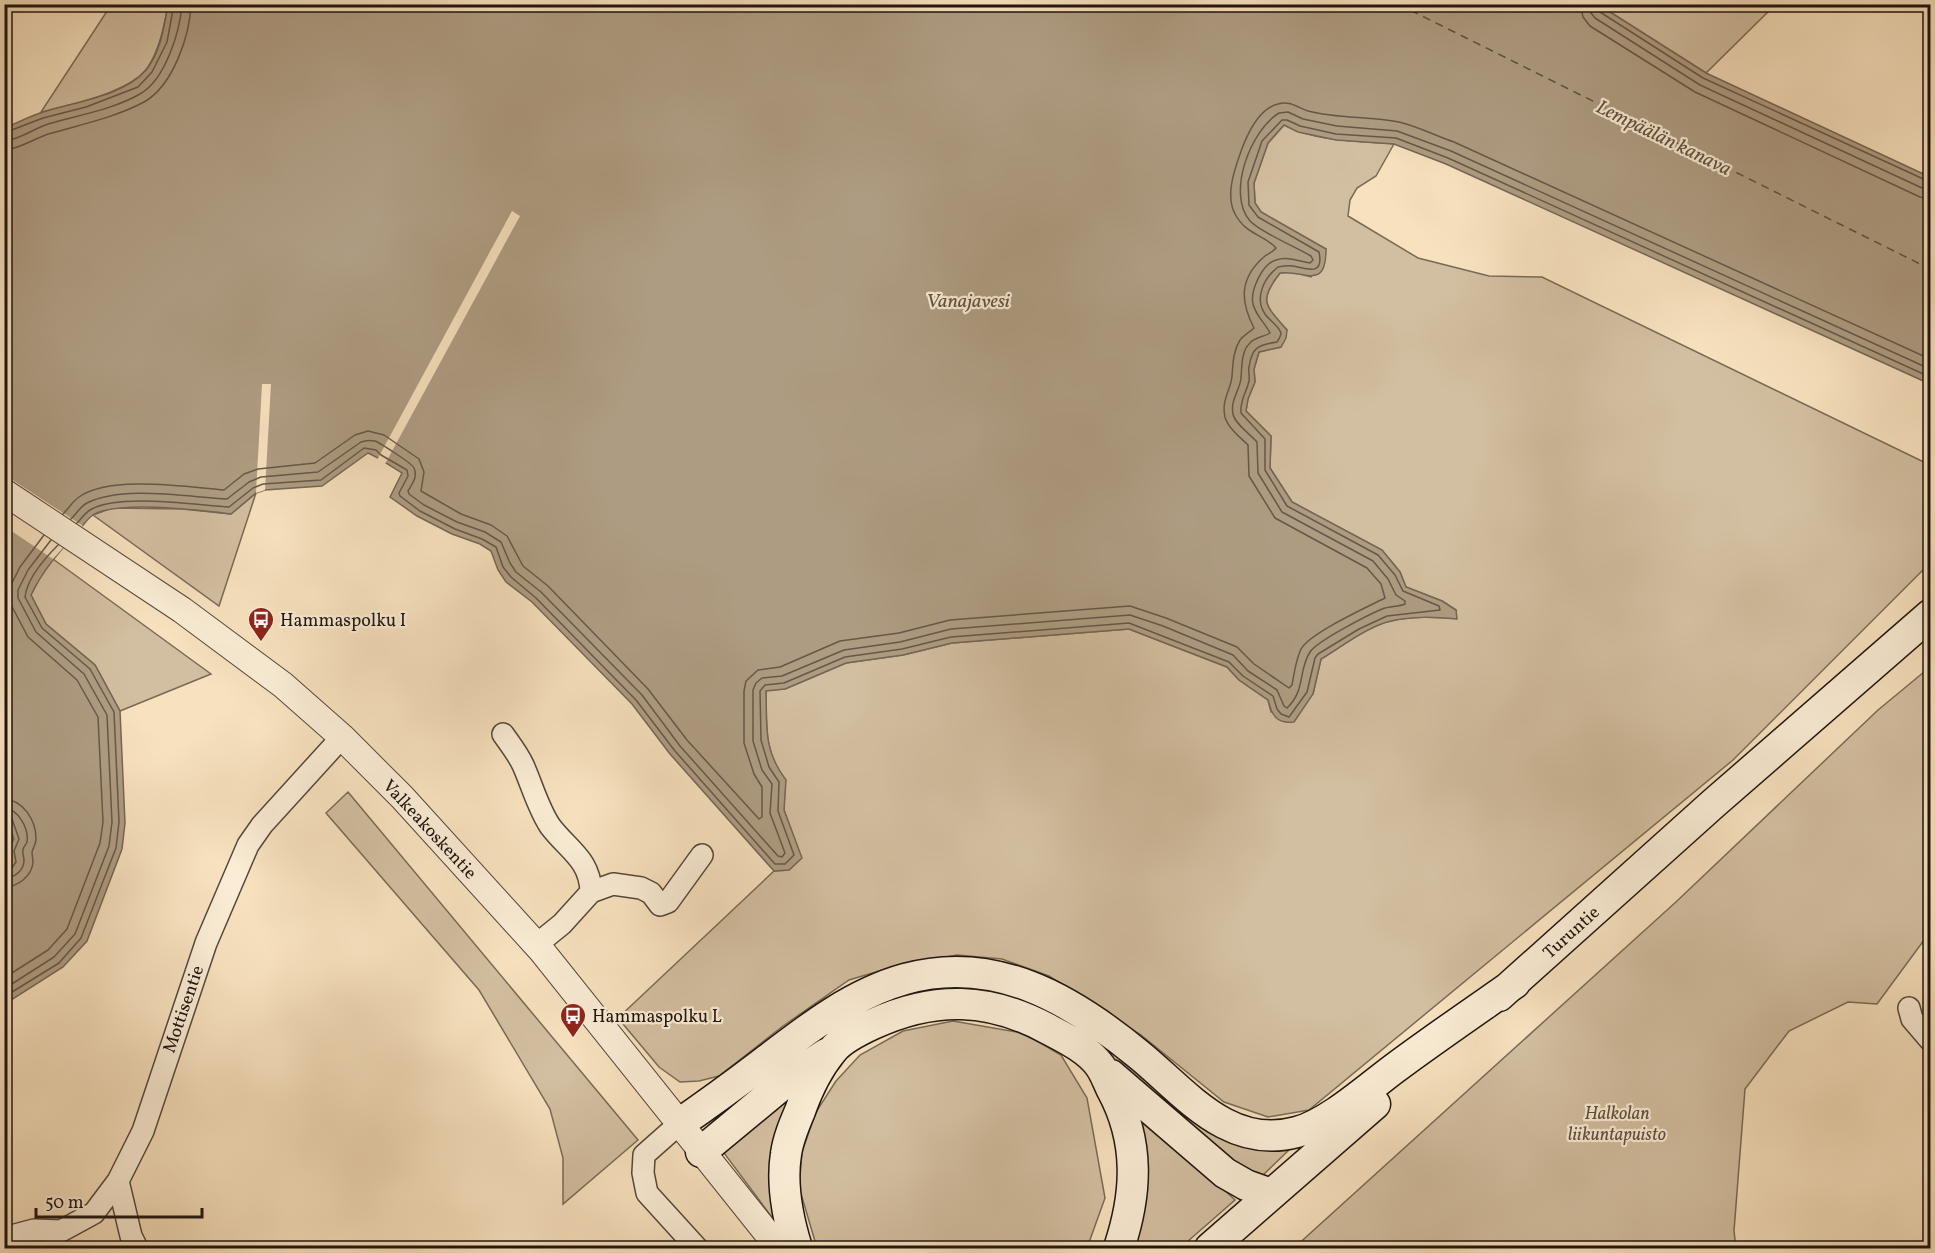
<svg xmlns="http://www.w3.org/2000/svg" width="1935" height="1253" font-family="Vollkorn,serif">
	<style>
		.green { fill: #d2bea0; stroke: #786a57; stroke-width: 1.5 }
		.water { fill: #ae9c82; stroke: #756654; stroke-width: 1.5 }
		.pier { fill: #f7e1be }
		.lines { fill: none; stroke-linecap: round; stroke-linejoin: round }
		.shore { stroke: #665848; stroke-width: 1.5 }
		.ferry { stroke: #5f5242; stroke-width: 1.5; stroke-dasharray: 8 6; stroke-linecap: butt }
		.minor-casing { stroke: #55483a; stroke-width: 24 }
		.tertiary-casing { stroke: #55483a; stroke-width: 28 }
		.secondary-casing { stroke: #1f150e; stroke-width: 33 }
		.minor { stroke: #faecd5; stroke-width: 21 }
		.tertiary { stroke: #faecd5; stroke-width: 26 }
		.secondary { stroke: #faecd5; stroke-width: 30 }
		.labels { text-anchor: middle; stroke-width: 4.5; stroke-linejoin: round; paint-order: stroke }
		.poi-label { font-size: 18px; fill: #1f150e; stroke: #faecd5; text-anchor: start }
		.street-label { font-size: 18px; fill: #1f150e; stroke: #faecd5 }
		.park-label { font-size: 18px; font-style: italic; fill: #5e5041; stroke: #faecd5 }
		.water-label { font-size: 20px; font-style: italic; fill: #5f5242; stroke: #faecd5 }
	</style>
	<rect width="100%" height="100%" fill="#f7e1be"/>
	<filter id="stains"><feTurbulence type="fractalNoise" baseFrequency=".00333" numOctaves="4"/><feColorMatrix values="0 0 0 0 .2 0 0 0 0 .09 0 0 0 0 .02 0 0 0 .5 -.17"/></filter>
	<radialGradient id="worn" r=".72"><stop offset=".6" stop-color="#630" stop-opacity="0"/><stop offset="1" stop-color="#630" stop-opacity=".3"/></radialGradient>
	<path class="green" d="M111 5H168C164 26 160 48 148 67 132 92 70 105 41 112Z
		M1599 5H1775L1706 73Z
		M1284 125C1318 142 1357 141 1394 144L1376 176 1357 188 1350 200 1348 216 1418 258 1489 276 1542 277 1930 465V563L1733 760 1309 1110 1268 1117 1224 1102 1141 1035 1049 976 1002 959 957 955 896 966 849 980 783 1026 719 1076 699 1081 680 1082 659 1067 618 1018 774 871 789 870 801 858 784 810 785 780C763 750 767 726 766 690L785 689 846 663 903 655 952 643 1129 629 1227 667 1239 680 1268 700 1271 712 1313 694 1321 659C1341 647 1368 626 1391 621 1413 616 1434 617 1456 618V610L1442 601 1406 587 1400 572 1382 550 1292 502 1270 468 1271 436 1246 411 1248 399 1255 382 1254 369 1259 352 1281 347 1287 330C1265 305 1258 301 1280 273L1291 272 1311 277 1326 249 1261 212 1255 203 1254 183 1268 143Z
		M256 493 219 606 93 515 112 508 182 509 231 514Z
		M53 559 211 674 120 711 95 665 46 624 31 595 40 577Z
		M1930 667V932L1877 1004 1848 1002 1789 1031 1745 1089 1734 1231 1736 1248H1294L1677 901 1878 710Z
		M348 792 638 1140 563 1204V1158L550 1109 479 990 326 813Z
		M4 815C12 835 19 849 5 868Z
		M945 983 1022 990 1271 1149H1290L1262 1176 1242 1170 1118 1063 944 995 718 1119 714 1118V1114L865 1006Z
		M953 1021 1023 1033 1061 1055 1087 1098 1105 1198 1087 1248H817L799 1187 802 1152 816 1112 836 1081 860 1055 903 1031Z
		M806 1080 776 1218 771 1216 721 1149Z
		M1127 1099 1235 1200 1180 1248H1131Z"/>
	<path class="water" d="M168 5H1599L1706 73 1930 177V384L1446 164 1394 144 1336 140 1298 132 1284 125 1268 143 1254 183 1255 203 1261 212 1326 249C1326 291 1306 270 1280 273 1258 301 1265 305 1287 330L1286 338 1281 347 1259 352 1254 369 1255 382 1248 399 1246 411 1271 436 1270 468 1292 502 1382 550 1400 572 1406 587 1442 601 1456 610 1457 619C1434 617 1413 616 1391 621 1368 626 1341 647 1321 659L1313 694 1294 722C1277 724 1272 716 1268 700L1239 680 1227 667 1129 629 952 643 903 655 846 663 785 689 766 691C767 726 763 750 786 780L784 810 802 858 789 870 774 871 670 754 632 704 532 602 506 582 498 570 491 551 480 544 452 534 417 516 390 497 402 473C394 468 374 455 368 453L322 486 265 490 256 493 231 514C200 510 117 500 93 515 87 519 82 527 77 532 59 552 43 570 31 595L46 624 95 665 120 711 125 823 122 849 87 941 63 967 5 1004V868L11 860 7 851 14 839 5 815V128C17 123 30 116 43 112 74 102 124 96 146 70 161 52 164 26 168 5Z"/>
	<path class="pier" d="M512 211 520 216 385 464 377 460Z
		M262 384H271L265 490 256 493Z
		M5 475 83 526 53 559 4 526Z"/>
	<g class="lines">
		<path class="shore" d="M1580 4 1583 17 1590 26 1695 92 1920 197 1930 199
			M1589 4 1591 13 1595 18 1700 85 1922 188 1930 190
			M1597 4 1600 12 1703 78 1930 182
			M4 133 43 118 86 107 138 87 152 72 167 42 174 4
			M4 141C19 140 33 129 48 124 78 115 112 110 140 94 165 80 180 32 182 4
			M4 150C21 149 36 137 52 133 83 124 116 117 144 102 173 86 190 35 191 4
			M63 514C68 509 73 501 79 497 110 475 187 487 224 490L244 474 258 469 315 463 355 435 368 431 384 435 419 459 424 472 421 491 461 514 491 525 507 536 523 566 548 586 648 689 687 740 759 819 762 817V787L754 774 744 743V691L746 681 758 670 780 667 840 641 899 633 950 620 1130 606 1166 618 1237 647 1254 664 1289 688 1292 685C1294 674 1296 659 1301 649 1310 633 1367 607 1385 598L1381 584 1367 568 1275 518 1249 476 1248 445C1240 437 1228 428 1225 417 1221 400 1231 390 1232 376 1233 364 1233 351 1240 340 1244 335 1250 332 1254 328 1240 301 1239 278 1265 256 1269 253 1273 252 1276 248 1264 234 1247 236 1235 214 1226 197 1233 174 1239 157 1245 139 1257 109 1278 104 1290 100 1298 108 1308 111 1338 119 1369 116 1399 122 1417 126 1436 136 1454 142L1930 359
			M71 519C76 514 81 506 87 503 123 485 187 497 227 499L249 482 261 477 318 472 361 442C366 440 370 440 375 441 380 443 413 464 414 468 418 477 412 484 408 491L409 494 424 505 457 522 485 532 501 542 510 563 516 572 541 592 642 695 680 746 778 856 782 857 785 853 770 813 772 784 762 770 753 741V690L756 683 762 678 782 676 844 650 900 642 951 629 1130 615 1163 626 1233 655 1248 671 1277 690 1284 706 1287 708C1306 690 1298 670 1310 652 1317 641 1368 615 1382 609 1390 606 1398 607 1405 604V601L1396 595 1388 579 1373 561 1282 512 1258 473 1257 442C1250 434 1235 424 1233 414 1230 400 1240 390 1241 378 1242 367 1241 351 1250 343 1255 337 1264 337 1270 333 1265 323 1256 316 1253 304 1250 291 1262 264 1276 260 1288 256 1298 261 1310 263L1313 260 1311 256C1296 247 1260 232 1250 221 1226 193 1251 130 1279 113L1288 112 1303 119 1337 126 1397 131 1451 151 1930 369
			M77 523C81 519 85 513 90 510 118 493 195 505 229 507L253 488 263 484 321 480 364 448 376 450 381 455 407 470 408 476 399 493 400 496 420 511 455 529 482 539 496 547 503 567 511 577 536 598 636 700 675 751 775 864H785L794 855 778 811 779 782 769 767 761 740 760 691 765 685 784 683 845 657 902 649 951 637 1129 623 1229 662 1243 676 1273 696 1277 709 1281 714 1289 717 1307 692 1315 658 1318 654 1359 629 1387 616 1440 610 1439 606 1403 591 1395 575 1378 555 1287 506 1265 470V439L1241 413C1240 399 1246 394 1249 381 1250 377 1248 371 1249 367 1252 347 1258 345 1277 342 1279 339 1281 336 1281 333 1279 326 1269 320 1265 314 1254 298 1264 278 1278 267 1283 266 1288 265 1293 266 1308 269 1324 276 1319 252L1258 217 1249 205 1248 182 1262 141 1282 120H1287L1300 126 1336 134 1396 138 1448 158 1930 377
			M4 799C24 800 36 821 36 839 36 844 33 848 32 852 32 856 33 859 33 862 32 876 18 887 4 887
			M4 808C18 809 29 828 27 842 26 845 23 847 23 850 22 854 24 857 24 860 24 871 14 878 4 878
			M4 816 12 819 19 839 14 851 16 862 11 869 4 871
			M4 978 48 950 67 929 100 843 103 822 98 717 77 680 28 637 9 601 10 587 20 567 44 535
			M4 989 54 957 75 934 109 846 112 822 107 715 84 674 36 632 18 598V590L28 570 51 540
			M4 997 59 963 81 938 116 848 119 822 114 712 90 669 42 628 25 597C27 578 45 558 58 545"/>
		<path class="ferry" d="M1398 4 1930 269"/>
		<defs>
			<path id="minor" d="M503 734C510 744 518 754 523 765 532 785 538 808 550 826 568 850 590 859 591 892
				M536 945 562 924 591 892 613 884 641 888 651 893 660 905 668 902 702 855
				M1909 1008 1912 1019 1930 1040
				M679 1124 644 1155 643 1173 647 1193 697 1248
				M118 1181 131 1236 137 1248
				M4 1238 34 1230 61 1231 94 1213 118 1181 143 1131 206 943 248 845 262 825 342 737"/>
			<path id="tertiary" d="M4 492 182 610 283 685 342 737 402 797 541 950 779 1248"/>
			<path id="secondary" d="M1499 996 1714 803 1930 615
				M1111 1075 1225 1173 1246 1185 1271 1194
				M679 1124C705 1106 730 1088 755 1069 801 1034 848 995 905 979 995 954 1071 999 1138 1054 1184 1091 1228 1151 1297 1132 1328 1124 1368 1088 1395 1068 1434 1039 1475 1011 1515 983
				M701 1152 794 1075 826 1054
				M797 1248C788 1219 781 1185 786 1154 788 1139 794 1125 800 1111 807 1091 818 1068 832 1051 841 1039 860 1030 873 1024 934 996 989 997 1048 1029 1065 1038 1088 1049 1100 1066 1105 1073 1108 1082 1112 1090 1140 1142 1137 1194 1119 1248
				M1210 1248 1375 1104"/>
		</defs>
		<use href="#minor" class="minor-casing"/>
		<use href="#tertiary" class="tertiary-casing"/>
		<use href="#secondary" class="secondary-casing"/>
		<use href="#minor" class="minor"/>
		<use href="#tertiary" class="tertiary"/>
		<use href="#secondary" class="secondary"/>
	</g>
	<defs>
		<symbol id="bus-pin" viewBox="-11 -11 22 30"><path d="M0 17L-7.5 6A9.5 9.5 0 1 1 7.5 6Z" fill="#8f2418" stroke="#faecd5"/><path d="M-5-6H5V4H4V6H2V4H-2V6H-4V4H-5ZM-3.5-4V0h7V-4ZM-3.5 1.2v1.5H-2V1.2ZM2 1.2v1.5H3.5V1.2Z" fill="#fff"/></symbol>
	</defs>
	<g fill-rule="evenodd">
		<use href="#bus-pin" x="246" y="605" width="30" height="40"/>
		<use href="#bus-pin" x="558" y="1001" width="30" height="40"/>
	</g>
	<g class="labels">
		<g class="poi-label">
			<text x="280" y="626">Hammaspolku I</text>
			<text x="592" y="1022">Hammaspolku L</text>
		</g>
		<g class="street-label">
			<text transform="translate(430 829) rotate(47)" y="6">Valkeakoskentie</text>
			<text transform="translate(1571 932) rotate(-42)" y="6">Turuntie</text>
			<text transform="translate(183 1009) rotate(-71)" y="6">Mottisentie</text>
		</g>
		<g class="park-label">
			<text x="1617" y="1119">Halkolan<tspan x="1617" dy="21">liikuntapuisto</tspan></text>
		</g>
		<g class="water-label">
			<text transform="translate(1664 137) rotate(26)" y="7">Lempäälän kanava</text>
			<text x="968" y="307">Vanajavesi</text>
		</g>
	</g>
	<rect width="1935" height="1253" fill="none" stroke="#f7e1be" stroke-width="24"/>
	<rect x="6" y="6" width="1923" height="1241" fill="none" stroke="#1f150e" stroke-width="3"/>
	<rect x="12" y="12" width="1911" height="1229" fill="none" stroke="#1f150e" stroke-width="1.5"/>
	<path d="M36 1208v9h166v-9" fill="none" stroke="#1f150e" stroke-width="3"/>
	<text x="45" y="1208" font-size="18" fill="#1f150e" stroke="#faecd5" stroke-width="4.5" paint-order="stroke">50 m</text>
	<rect width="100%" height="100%" filter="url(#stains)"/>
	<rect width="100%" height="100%" fill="url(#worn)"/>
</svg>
